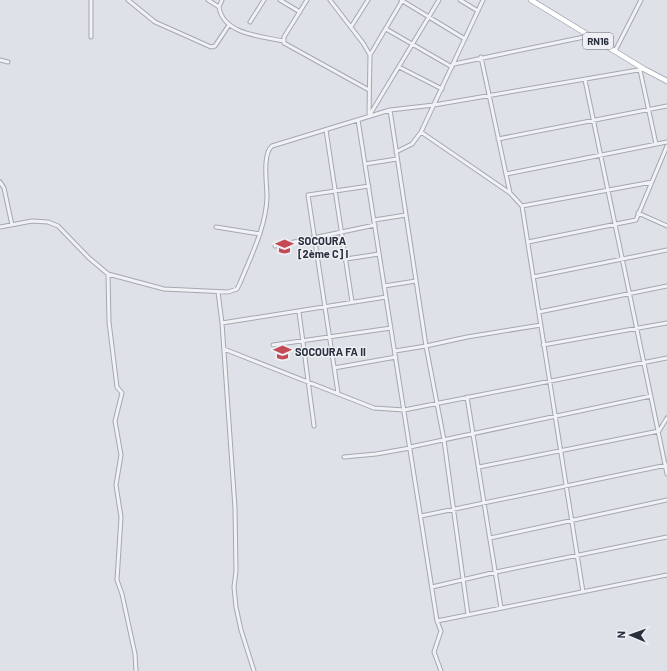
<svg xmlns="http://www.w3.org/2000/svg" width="667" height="671" font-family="Barlow,sans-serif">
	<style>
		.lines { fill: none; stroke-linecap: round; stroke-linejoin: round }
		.street-casing { stroke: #a4a8b1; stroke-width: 5 }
		.primary-casing { stroke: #9fa5b2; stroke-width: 6 }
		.street { stroke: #f1f2f5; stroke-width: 3 }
		.primary { stroke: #fff; stroke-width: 4.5 }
		.labels { text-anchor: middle; stroke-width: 3; stroke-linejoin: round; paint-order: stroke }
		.shield { fill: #eef0f5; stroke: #646974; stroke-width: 1 }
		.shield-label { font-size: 10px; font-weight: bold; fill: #292f3d }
		.poi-label { font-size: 11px; font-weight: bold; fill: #292f3d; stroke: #eef0f5; text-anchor: start }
	</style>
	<rect width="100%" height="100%" fill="#dee1e7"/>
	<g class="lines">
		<defs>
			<path id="street" d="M128 0 155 22 211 47 215 46 229 25
				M208 0 219 7C223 34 260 36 283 41
				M280 0 300 12
				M307 0 284 37V43L369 90
				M330 0 363 43 370 55 369 114
				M401 0 465 39
				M460 0 478 11
				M219 7 222 0
				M250 22 264 0
				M351 27 368 0
				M386 29 452 67
				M91 37V0
				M615 51 641 0
				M370 55 402 1
				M481 57 510 193
				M0 60 8 62
				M454 64 589 36
				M399 67 442 89
				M640 70 656 144
				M585 80 667 474
				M390 110 426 346 444 440 468 615
				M369 116 439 0
				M358 120 437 621 441 631 434 652 441 671
				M326 130 352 302
				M421 132 510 193 522 206 583 592
				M498 139 667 106
				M396 152 412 144 421 132 483 0
				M365 164 397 159
				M506 174 667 142
				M0 182 4 188 12 225
				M522 206 652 182
				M638 213 667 226
				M374 220 406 215
				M0 227 32 221 48 222 58 226 89 258 108 274 164 289 228 292 237 289 240 283C251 256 266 227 267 197 267 185 262 154 272 146L390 110 434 105 644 69
				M216 227 260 234
				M528 242 636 220 667 146
				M275 246 375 225
				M346 259 379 254
				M108 274 109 322 117 387 122 393 115 421 121 455 116 485 121 517 117 580 122 594 135 654 136 671
				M533 277 667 250
				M384 286 416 281
				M218 292 222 323 235 508 236 571 234 587 236 607 241 630 254 671
				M299 312 314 426
				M539 312 667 286
				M222 323 386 297
				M273 345 391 328
				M543 345 667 323
				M224 349 374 408 404 410 667 358
				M395 351 426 346 467 337 541 325
				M334 368 396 357
				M338 393 308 195 369 186
				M467 397 501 608
				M410 447 651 396
				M344 457 376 454 410 448
				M479 467 659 431 667 418
				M421 516 667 465
				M490 538 667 500
				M432 587 496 572 667 537
				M437 621 667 575"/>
			<path id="primary" d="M531 0 644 69 667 81"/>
		</defs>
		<use href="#street" class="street-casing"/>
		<use href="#primary" class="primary-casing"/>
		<use href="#street" class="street"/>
		<use href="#primary" class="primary"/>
	</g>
	<defs>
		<symbol id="school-bare" viewBox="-9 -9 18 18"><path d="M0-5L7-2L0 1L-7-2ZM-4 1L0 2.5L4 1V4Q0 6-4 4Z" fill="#c44b56" stroke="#eef0f5" stroke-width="2.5" paint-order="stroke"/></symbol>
	</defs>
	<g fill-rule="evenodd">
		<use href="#school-bare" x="272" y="234" width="25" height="25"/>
		<use href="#school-bare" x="270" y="340" width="25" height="25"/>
	</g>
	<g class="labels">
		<rect class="shield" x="583" y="33" width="30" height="16" rx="3"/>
		<g class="shield-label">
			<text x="598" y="45">RN16</text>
		</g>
		<g class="poi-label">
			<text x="298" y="245">SOCOURA<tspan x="298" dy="13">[2ème C] I</tspan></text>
			<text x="295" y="356">SOCOURA FA II</text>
		</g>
	</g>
	<g transform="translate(631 635) rotate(272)" stroke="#eef0f5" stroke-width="3" paint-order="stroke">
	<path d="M0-3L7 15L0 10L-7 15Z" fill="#292f3d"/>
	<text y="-6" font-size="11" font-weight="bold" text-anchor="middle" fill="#292f3d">N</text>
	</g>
</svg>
